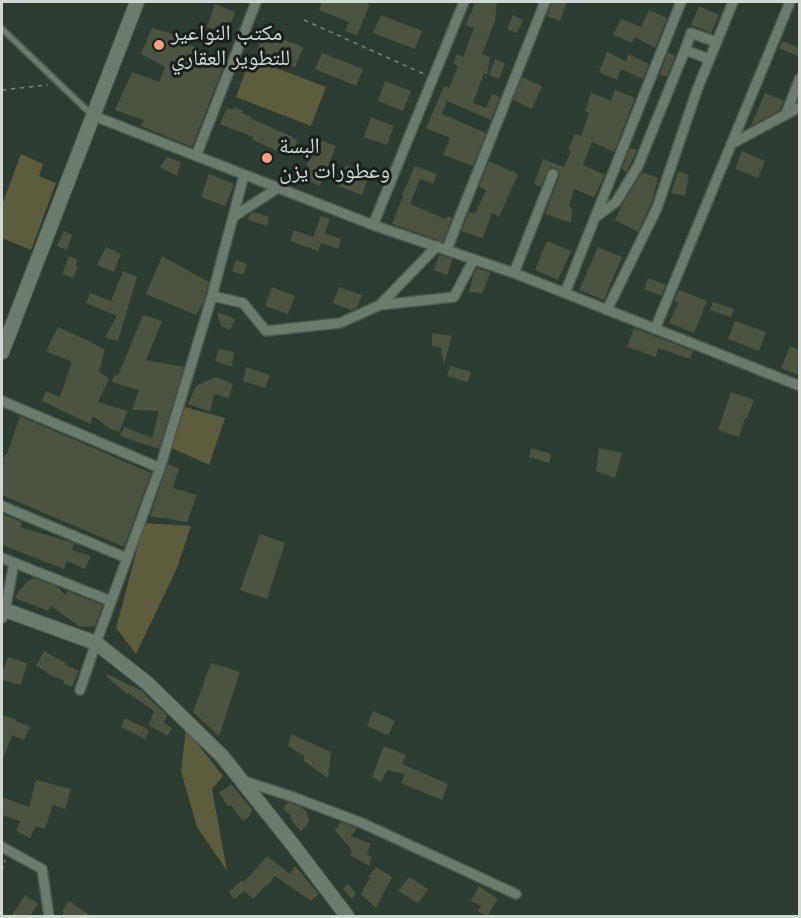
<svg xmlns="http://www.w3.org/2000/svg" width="801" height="918" font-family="Spectral,'Noto Naskh Arabic',serif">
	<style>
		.green { fill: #5d5c3e }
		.building { fill: #4b5341 }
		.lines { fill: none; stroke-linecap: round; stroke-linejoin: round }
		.lane-casing { stroke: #4d5a50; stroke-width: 8 }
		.street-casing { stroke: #4d5a50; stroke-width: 12 }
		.secondary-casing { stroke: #4d5a50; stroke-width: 16 }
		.path { stroke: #758278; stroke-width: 1.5; stroke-dasharray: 4.5 4.5; stroke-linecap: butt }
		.lane { stroke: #6b7c6e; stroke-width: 4.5 }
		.street { stroke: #6b7c6e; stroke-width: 9 }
		.secondary { stroke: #6b7c6e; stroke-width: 14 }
		.poi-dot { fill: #f39f84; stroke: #1a211c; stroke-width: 2 }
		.labels { text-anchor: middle; stroke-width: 6; stroke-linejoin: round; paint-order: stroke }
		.poi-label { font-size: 22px; fill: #d0dad2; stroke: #1a211c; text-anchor: start }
	</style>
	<rect width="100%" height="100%" fill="#2d3c30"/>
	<path class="green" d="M250 58 326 87 311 126 236 97Z
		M21 154 43 164 39 176 56 183 31 250 2 238V205Z
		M185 407 225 418 209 465 172 448Z
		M144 523 191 526 177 568 136 654 116 628Z
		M186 729 223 776 212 789 227 871 197 827 181 771Z"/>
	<path class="building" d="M322 2H363L370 4 357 35 345 31 349 22 319 10Z
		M475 2H497L495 21 482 54 490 57 487 75 484 73 473 103 486 108 492 94 500 97 491 120 447 101 442 114 486 133 473 166 443 155 450 138 426 128 444 86 449 88 458 66 453 64 457 54 463 57 474 28 466 25 470 13 471 14Z
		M552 2H567L560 21 547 16Z
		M215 4 235 12 227 34 207 27Z
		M699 6 719 15 711 33 691 25Z
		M649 10 667 18 655 48 635 37 632 43 613 35 621 19 641 27Z
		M381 15 422 31 415 49 373 33Z
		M513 15 523 20 517 33 507 29Z
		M152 28 184 37 182 42 226 60 192 147 141 126 144 120 115 110 132 72 159 82 165 67 141 54Z
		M265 32 303 47 295 67 256 52Z
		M782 41 800 48V57L779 48Z
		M607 52 626 61 628 54 649 64 643 79 621 69 617 80 599 72Z
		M668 52 675 56 667 77 660 74Z
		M322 53 363 69 356 86 315 69Z
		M495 59 505 63 499 79 489 75Z
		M522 77 542 86 532 109 513 100Z
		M385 81 411 91 403 111 378 101Z
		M615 90 635 98 614 152 592 142 583 165 605 175 594 197 574 189 569 207 572 208 571 223 545 214 560 174 556 168 551 167 547 172 541 187 534 184 543 159 564 167 571 151 568 150 575 134 581 136 589 113 585 111 591 93 611 100Z
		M765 93 784 101 780 110 751 126Z
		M234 107 243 111 242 113 250 116V118L293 137 292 138 298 140 291 157 252 140 253 137 220 124 227 108 233 110Z
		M371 117 394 126 387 145 364 137Z
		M318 139 336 146 320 186 301 178Z
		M630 148 637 150 626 173 622 168Z
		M742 151 765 161 758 178 735 169Z
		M167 157 181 162 177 176 160 167Z
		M489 161 518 174 499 217 492 213 483 238 461 231 469 212 475 214 486 190 479 187Z
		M346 165 370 174 362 195 338 186Z
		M415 166 437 174 433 184 420 179 410 204 446 219 448 216 452 218 443 242 392 224 403 196 402 195Z
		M678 171 689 175 685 196 671 193Z
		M642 172 658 178 653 199 638 232 615 220 622 205Z
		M209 174 234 184 225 206 201 197Z
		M253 212 269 217 267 226 248 220 250 214Z
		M321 216 330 219 325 233 341 239 338 249 321 243 318 251 290 241 294 230 313 237Z
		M64 231 72 235 67 250 57 246Z
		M547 241 571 251 558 280 535 270Z
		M106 247 121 254 114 272 97 265Z
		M598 247 622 257 604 300 579 290Z
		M439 255 453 259 447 275 434 270Z
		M69 256 78 260 75 266 78 267 73 278 62 274Z
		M162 256 209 282 203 303 196 315 146 294Z
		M236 260 247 264 243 275 232 271Z
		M477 268 490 272 483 293 469 292 473 275Z
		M123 271 137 277 118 341 105 337 117 316 86 303 90 293 111 301Z
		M648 278 666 285 661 296 644 289Z
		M272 287 295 296 288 314 265 306Z
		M339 287 362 295 357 308 351 310 333 303Z
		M679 290 707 301 694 333 669 323 678 303 674 301Z
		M713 302 734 309 731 317 710 310Z
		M217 312 235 319 230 330 221 326Z
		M143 315 162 321 146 360 184 367 159 449 120 436 124 427 152 438 159 411 132 410 139 390 112 382 114 375 118 376Z
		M735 321 766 332 759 351 728 339Z
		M58 327 89 341 105 350 99 371 109 379 98 402 128 411 119 432 109 428 93 416 90 424 42 401 46 391 60 397 72 362 46 351Z
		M634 328 693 351 690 359 658 348 656 357 627 347Z
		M432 333 452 336 444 364 441 348 432 346Z
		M790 346 800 350V376L781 368Z
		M219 349 234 352 232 367 215 361Z
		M450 366 471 372 468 382 447 376Z
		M246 367 270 375 265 388 243 381Z
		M215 377 233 384 229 398 214 394 210 412 188 404 196 386Z
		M731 392 754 400 747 418H745L739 437 718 430Z
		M20 416 151 473 124 547 2 495V462L5 454H7Z
		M531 448 551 454 549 463 529 457Z
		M599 448 622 453 615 478 596 471Z
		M168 464 179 468 173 488 197 495 187 522 150 516Z
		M2 514 22 522 20 527 74 543 72 550 91 556 85 569 67 561 64 569 2 545Z
		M260 534 285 543 267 599 240 590Z
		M34 578 56 586 66 595 67 591 103 605 95 626 80 627 51 606 48 611 15 598 18 592 28 581Z
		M44 651 67 664 66 665 79 671 72 687 63 683 64 681 46 673 47 672 36 666Z
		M8 657 27 663 21 685 2 680V667L4 668Z
		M211 663 240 672 219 736 193 712Z
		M107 674 142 691 156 705 154 711 128 693 127 694 106 676Z
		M156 705 167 715 164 723 172 728 167 736 149 725Z
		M373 711 395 721 388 735 367 726Z
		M2 715 17 720 16 721 30 727 24 740 12 735 3 759H2Z
		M125 718 149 730 145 739 121 727Z
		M291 734 331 752 328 778 304 761V756L288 746Z
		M384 746 406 755 402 764 448 784 442 800 401 783 405 774 387 770 381 782 372 777Z
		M36 780 71 789 65 809 53 805 45 829 36 826 30 838 16 831 20 821 2 815V797L29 807Z
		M231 784 252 809 249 817 243 821 231 805 228 806 219 793Z
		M288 802 303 808 307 813 309 822 301 832 292 821 291 816 283 808Z
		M341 822 357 828 351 836 371 844 366 854 372 857 369 866 350 855 352 850 333 828 336 829Z
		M267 856 290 874 295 866 319 894 311 901 275 876 267 886 266 885 253 899 245 891 234 899 229 892 242 880 244 882Z
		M376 867 392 877 376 908 361 894 370 878 368 877Z
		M409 877 428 889 418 903 398 891Z
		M348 884 356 893 352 899 343 889Z
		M479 886 498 899 487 916 477 911 482 906 471 901Z
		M25 895 38 904 30 916H11Z
		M69 901 91 916H62L64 912 62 911Z"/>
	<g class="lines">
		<defs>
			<path id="lane" d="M2 29 91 114"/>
			<path id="street" d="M709 59 685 50 691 33 716 42
				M786 114 800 78
				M94 116 373 225 464 2
				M731 144 800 107
				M196 156 256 2
				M233 217 244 175
				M596 217 616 202 638 166 685 50
				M373 225 514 273 800 386
				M447 249 545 2
				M514 273 553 174
				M565 293 681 2
				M212 296 243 303 266 331 340 323 380 305 437 246
				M380 305 454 297 474 259
				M607 310 657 208 697 90 733 2
				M655 329 790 2
				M2 401 160 468
				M2 506 127 558
				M2 558 111 601
				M2 618 5 611 14 563
				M80 690 96 643 160 468 212 296 233 217 278 188
				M241 780 293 797 362 823 516 894
				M2 847 42 869 49 916"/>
			<path id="secondary" d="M2 352 137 2
				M2 609 96 643 147 683 222 756 293 845 347 916"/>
		</defs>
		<use href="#lane" class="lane-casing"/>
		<use href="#street" class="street-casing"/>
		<use href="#secondary" class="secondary-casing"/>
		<path class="path" d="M304 20 424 74
			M2 90 48 85
			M2 871 5 860"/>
		<use href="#lane" class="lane"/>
		<use href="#street" class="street"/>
		<use href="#secondary" class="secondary"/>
	</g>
	<g class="poi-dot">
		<circle cx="159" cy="45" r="6"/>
		<circle cx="267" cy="158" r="6"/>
	</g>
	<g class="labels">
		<g class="poi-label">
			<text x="171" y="40">مكتب النواعير<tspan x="171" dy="25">للتطوير العقاري</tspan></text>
			<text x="279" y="153">البسة<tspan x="279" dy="25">وعطورات يزن</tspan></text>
		</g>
	</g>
	<rect width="801" height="918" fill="none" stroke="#d0dad2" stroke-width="6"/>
</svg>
